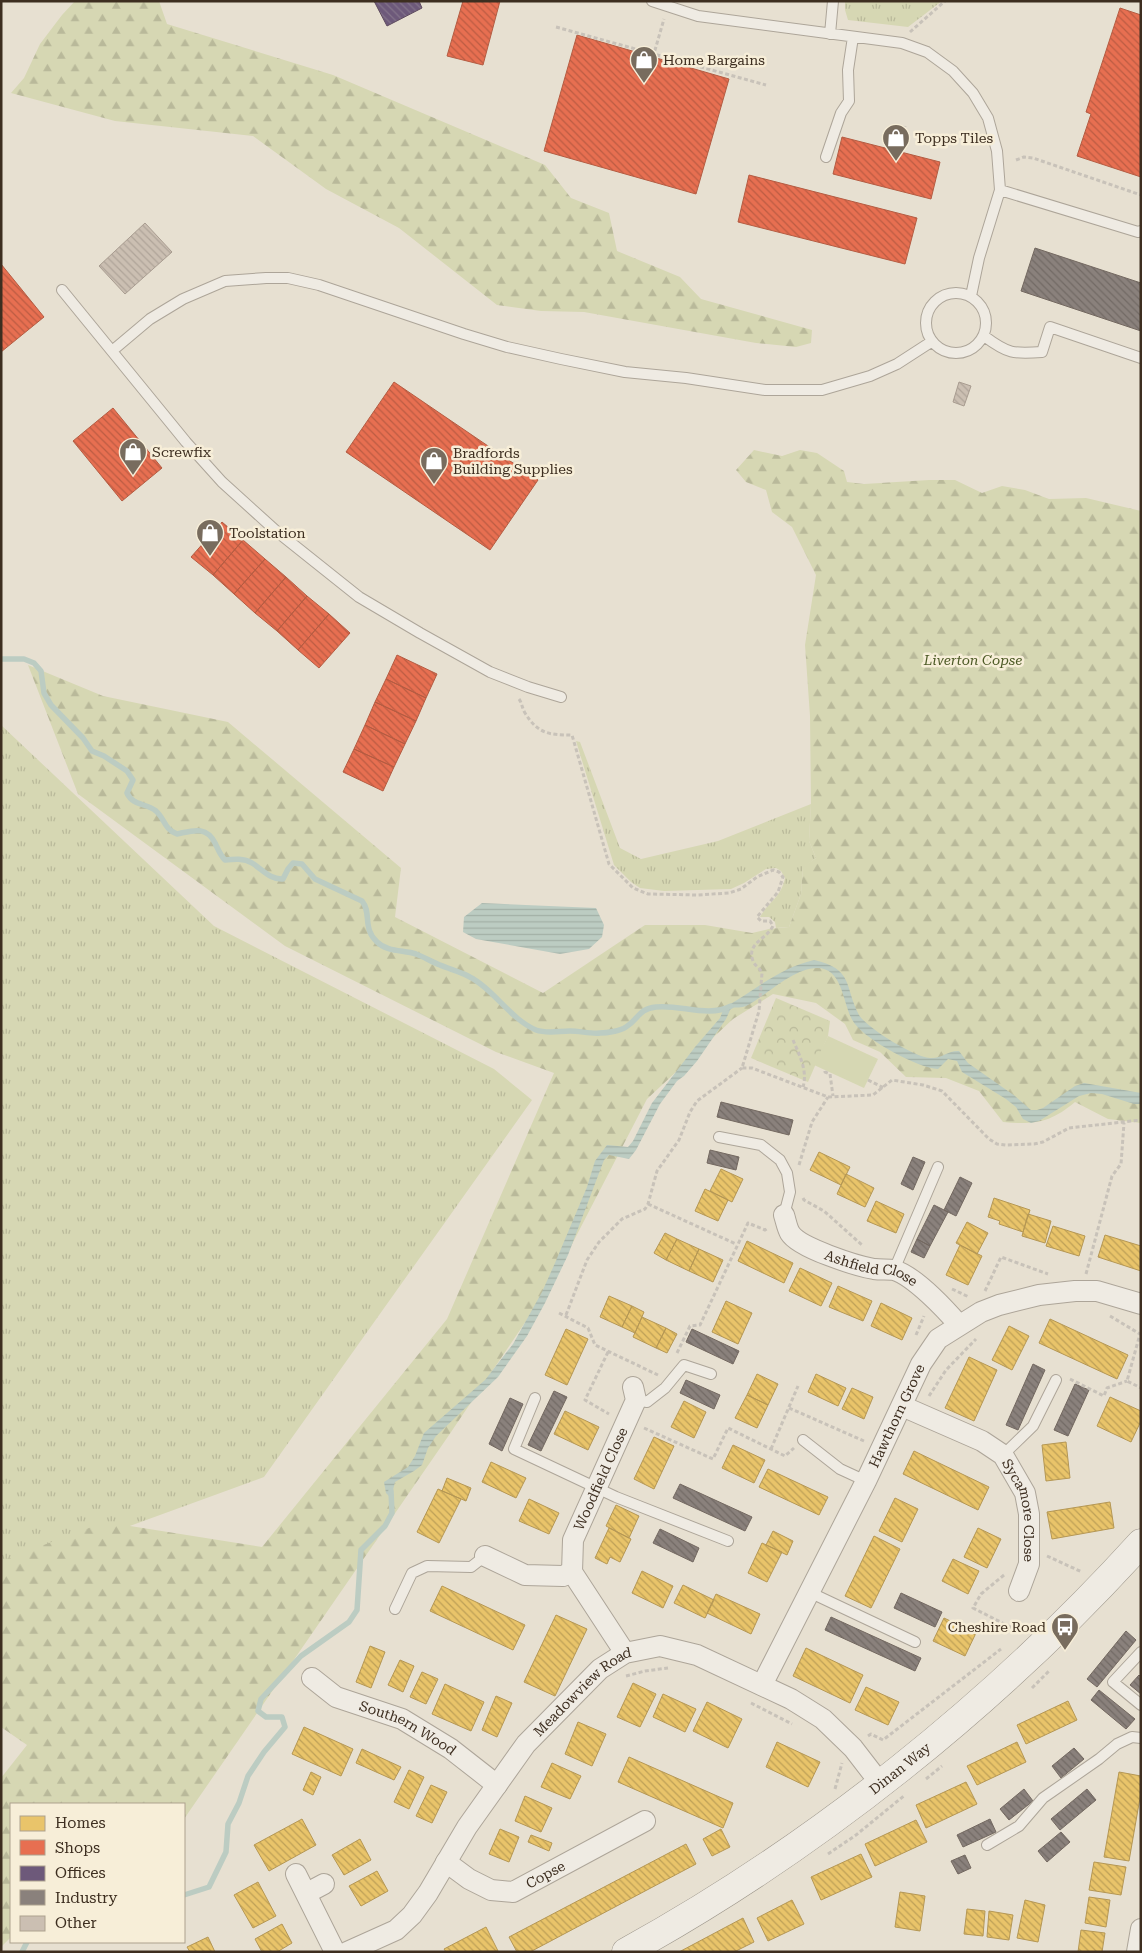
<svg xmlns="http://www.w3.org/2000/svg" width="1142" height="1953" font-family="'Roboto Serif',serif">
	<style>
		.grass { fill: url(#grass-tufts) }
		.forest { fill: url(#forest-firs) }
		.park { fill: url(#park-crowns) }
		.pitch { fill: #d6d7b3 }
		.water { fill: url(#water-rules) }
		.homes { fill: url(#homes-back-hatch); stroke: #b59754 }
		.shops { fill: url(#shops-back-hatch); stroke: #b45c42 }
		.offices { fill: url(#offices-back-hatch); stroke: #5f4c5f }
		.industry { fill: url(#industry-back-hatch); stroke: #736860 }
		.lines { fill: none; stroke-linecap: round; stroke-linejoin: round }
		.stream { stroke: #bcccc2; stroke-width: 5.5 }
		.building { fill: url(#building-back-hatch); stroke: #a89c90 }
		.lane-casing { stroke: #ada599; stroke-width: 12 }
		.street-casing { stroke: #ada599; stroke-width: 22 }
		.secondary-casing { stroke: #9c958a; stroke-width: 29 }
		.path { stroke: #c8c2b9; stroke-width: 3; stroke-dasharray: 4 2.5; stroke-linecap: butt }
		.lane { stroke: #efebe3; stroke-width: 10 }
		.street { stroke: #efebe3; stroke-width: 20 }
		.secondary { stroke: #efebe3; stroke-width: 28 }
		.labels { text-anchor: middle; stroke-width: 5; stroke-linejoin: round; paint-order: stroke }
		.poi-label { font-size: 14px; fill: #3d2e20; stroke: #f7eed8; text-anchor: start }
		.park-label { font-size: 14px; font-style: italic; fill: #4d5a26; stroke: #f7eed8 }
		.street-label { font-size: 14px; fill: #3d2e20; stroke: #f7eed8 }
	</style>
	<defs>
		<pattern id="grass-tufts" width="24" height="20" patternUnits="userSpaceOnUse" patternTransform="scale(1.25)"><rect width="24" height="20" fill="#d6d7b3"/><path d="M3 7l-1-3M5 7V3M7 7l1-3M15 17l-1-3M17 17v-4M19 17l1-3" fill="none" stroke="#b9b99a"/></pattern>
		<pattern id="forest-firs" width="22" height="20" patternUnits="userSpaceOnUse" patternTransform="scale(1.25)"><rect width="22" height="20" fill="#d6d7b3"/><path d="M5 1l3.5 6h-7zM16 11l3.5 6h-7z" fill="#b9b99a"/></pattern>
		<pattern id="park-crowns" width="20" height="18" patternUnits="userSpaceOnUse" patternTransform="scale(1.25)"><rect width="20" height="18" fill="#d6d7b3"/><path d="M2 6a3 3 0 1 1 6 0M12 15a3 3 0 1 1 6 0" fill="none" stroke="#b9b99a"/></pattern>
		<pattern id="water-rules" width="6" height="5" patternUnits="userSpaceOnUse" patternTransform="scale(1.25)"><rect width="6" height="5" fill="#bcccc2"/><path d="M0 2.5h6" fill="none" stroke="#a2b0a6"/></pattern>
		<pattern id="homes-back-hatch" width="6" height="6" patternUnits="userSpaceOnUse" patternTransform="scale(1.25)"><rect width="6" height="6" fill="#e9c46a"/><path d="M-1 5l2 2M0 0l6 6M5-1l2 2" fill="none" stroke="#bea057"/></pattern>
		<pattern id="shops-back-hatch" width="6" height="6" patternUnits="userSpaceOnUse" patternTransform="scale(1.25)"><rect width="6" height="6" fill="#e76f51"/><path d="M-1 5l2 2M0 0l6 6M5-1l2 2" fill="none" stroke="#bc5c43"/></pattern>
		<pattern id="offices-back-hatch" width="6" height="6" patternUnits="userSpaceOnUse" patternTransform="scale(1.25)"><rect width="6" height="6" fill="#6d597a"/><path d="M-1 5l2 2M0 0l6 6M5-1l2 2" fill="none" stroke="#83738a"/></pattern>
		<pattern id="industry-back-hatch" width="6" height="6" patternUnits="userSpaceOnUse" patternTransform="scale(1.25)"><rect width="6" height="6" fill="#8a817c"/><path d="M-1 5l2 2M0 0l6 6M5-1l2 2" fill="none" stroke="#726a65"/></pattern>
		<pattern id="building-back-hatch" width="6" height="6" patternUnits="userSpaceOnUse" patternTransform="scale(1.25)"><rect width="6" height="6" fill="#cbbfb2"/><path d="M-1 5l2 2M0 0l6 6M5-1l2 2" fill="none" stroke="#afa499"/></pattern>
	</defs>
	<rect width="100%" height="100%" fill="#e7e0d1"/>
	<path class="grass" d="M845 1H942L908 27 848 20 845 10Z
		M1 725 214 926 494 1069 532 1100 264 1477 1 1573Z
		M576 741 580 742 620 848 641 859 718 841 811 804 809 841 816 858 803 868 801 894 789 927 776 928 775 922 769 917H760C768 902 781 898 785 878L781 871 776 868 766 869 744 883 731 889 664 891 640 888 631 882 614 865Z"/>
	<path class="forest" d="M75 1H159L167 24 333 75 545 165 571 198 609 213 617 251 680 277 701 299 812 330 811 343 796 347 756 343 584 312 541 311 497 305 399 228 326 189 253 136 115 121 11 93 24 78 40 44 62 15Z
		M754 450 782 456 800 450 817 453 844 471 847 482 864 484 929 480H955L982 493 1002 486 1025 490 1049 499 1086 498 1141 511V1123L1108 1119 1075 1102C1050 1123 1034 1125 1003 1122L979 1091 946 1078 906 1077 880 1052 853 1040 845 1024 816 1003 773 994 733 1019 647 1099 553 1281 447 1438 184 1819V1804H11V1937L1 1947V1778L27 1745 1 1727V1561L105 1522 262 1547 447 1319 554 1073 496 1052 285 946 78 794 28 665 103 696 228 722 401 868 395 917 543 993 645 925H705L752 933 769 929 789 927 801 894 803 867 816 858 809 841 811 804 810 716 805 645 816 575 792 527 772 512 766 490 746 482 736 470Z"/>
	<path class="park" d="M776 998 830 1021 828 1036 808 1082 751 1058Z"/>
	<path class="pitch" d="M828 1036 878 1059 864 1088 814 1065Z"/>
	<path class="water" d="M482 903 596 908 604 925 602 937 589 949 560 954 476 939 463 932 464 917Z
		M814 960C854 969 844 986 859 1015 867 1028 914 1057 930 1058 941 1059 949 1050 959 1051L968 1063 1015 1096 1031 1110H1037L1043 1108 1075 1086 1084 1083 1141 1093V1104H1134L1102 1094 1091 1093 1079 1096 1039 1121 1031 1123 1023 1119 1016 1107 1006 1099 962 1072 957 1061 948 1059 938 1069C918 1068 868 1041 855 1024 842 1008 845 968 817 968 793 968 766 996 746 1006 742 1008 736 1007 731 1008L726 1019 697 1061 684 1076 677 1081 660 1104 636 1150 629 1159 609 1155 604 1160 568 1255 545 1303 527 1336 498 1377 436 1436 428 1448 422 1465 414 1471 395 1482 391 1498 386 1493 384 1482 408 1467 415 1456 424 1433 485 1380 513 1344 542 1292 555 1263 587 1187 595 1161 607 1145 628 1147 633 1141 652 1103 695 1047 720 1018 724 1008C754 991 779 968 814 960Z"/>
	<path class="homes" d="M819 1152 850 1167 841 1185 810 1170Z
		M721 1169 743 1179 732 1202 710 1191Z
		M846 1174 874 1188 865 1207 837 1194Z
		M705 1189 728 1200 718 1221 695 1211Z
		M994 1198 1030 1210 1023 1232 999 1224 1000 1221 988 1217Z
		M876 1201 904 1214 896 1233 867 1221Z
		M1028 1214 1051 1221 1045 1243 1022 1236Z
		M967 1222 988 1233 977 1254 956 1243Z
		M1053 1226 1085 1236 1079 1256 1046 1246Z
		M665 1233 677 1239 666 1260 654 1253Z
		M1105 1235 1141 1246V1271L1098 1257Z
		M677 1239 699 1249 689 1271 666 1260Z
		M747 1241 793 1263 784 1283 738 1261Z
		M960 1245 982 1256 968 1285 946 1275Z
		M699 1249 723 1260 713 1282 689 1271Z
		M800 1268 832 1283 821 1306 789 1291Z
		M838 1286 872 1301 863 1321 829 1307Z
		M609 1296 632 1306 622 1327 600 1317Z
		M726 1301 752 1313 738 1344 712 1332Z
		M881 1303 912 1318 902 1340 871 1326Z
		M632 1306 644 1312 635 1333 622 1327Z
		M642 1317 666 1328 656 1348 633 1337Z
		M1050 1319 1128 1355 1117 1379 1039 1343Z
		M1009 1326 1029 1336 1012 1370 992 1360Z
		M666 1328 677 1334 667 1353 656 1348Z
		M566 1329 588 1339 567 1385 545 1375Z
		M969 1357 997 1370 974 1421 945 1408Z
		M757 1374 778 1384 768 1405 747 1395Z
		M816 1374 846 1388 838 1406 808 1392Z
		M852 1388 873 1397 864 1419 842 1409Z
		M747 1395 768 1405 757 1428 735 1418Z
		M1110 1397 1141 1411V1421L1131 1442 1097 1426Z
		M684 1401 706 1412 694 1438 671 1427Z
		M565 1411 599 1427 588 1450 554 1434Z
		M654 1437 674 1446 654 1489 634 1479Z
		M1066 1442 1070 1478 1046 1481 1042 1445Z
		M733 1445 765 1460 754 1483 722 1468Z
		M914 1451 989 1487 978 1510 903 1474Z
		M491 1462 526 1478 516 1498 482 1482Z
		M768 1469 828 1497 819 1515 759 1487Z
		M447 1478 471 1488 466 1501 442 1491Z
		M438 1489 461 1499 439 1543 417 1532Z
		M895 1498 918 1509 902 1542 879 1531Z
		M529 1499 559 1513 549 1534 519 1521Z
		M1110 1502 1114 1528 1052 1539 1047 1512Z
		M616 1505 639 1516 629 1538 606 1526Z
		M609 1528 631 1539 620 1562 610 1557 607 1564 595 1558Z
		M978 1528 1001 1539 987 1568 964 1557Z
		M773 1531 793 1541 787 1555 766 1545Z
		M874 1536 900 1549 871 1608 845 1596Z
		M762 1543 782 1552 767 1582 748 1573Z
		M953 1559 979 1571 968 1594 942 1581Z
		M642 1571 673 1586 663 1608 632 1593Z
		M683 1585 714 1600 705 1618 674 1603Z
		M442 1586 525 1625 513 1650 430 1611Z
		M716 1594 760 1614 751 1634 707 1613Z
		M556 1615 587 1629 555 1696 524 1682Z
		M944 1618 976 1633 965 1656 933 1641Z
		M370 1646 385 1652 371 1688 356 1682Z
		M806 1648 863 1675 850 1703 793 1676Z
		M400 1660 414 1666 403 1692 388 1685Z
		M422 1672 438 1679 426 1704 410 1697Z
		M633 1683 656 1694 640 1727 617 1717Z
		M445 1684 484 1702 471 1731 432 1714Z
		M866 1687 899 1702 888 1725 855 1710Z
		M663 1694 696 1709 685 1732 653 1717Z
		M496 1696 512 1703 497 1737 482 1730Z
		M1068 1701 1077 1720 1026 1744 1017 1725Z
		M707 1702 742 1719 728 1748 693 1731Z
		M578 1722 606 1734 592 1766 565 1754Z
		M304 1727 353 1749 341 1776 292 1754Z
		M777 1742 820 1762 808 1787 766 1767Z
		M1017 1742 1026 1762 977 1785 967 1766Z
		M362 1749 401 1767 394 1780 356 1763Z
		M629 1757 733 1803 723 1828 618 1782Z
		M552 1763 581 1776 570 1799 541 1787Z
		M409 1770 424 1777 409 1809 394 1802Z
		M311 1772 321 1777 313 1795 303 1790Z
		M1119 1772 1141 1776V1792L1129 1861 1104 1857Z
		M966 1782 977 1804 926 1828 916 1805Z
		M431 1785 447 1792 432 1823 416 1816Z
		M525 1796 552 1808 541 1832 515 1821Z
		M302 1819 316 1845 269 1871 254 1845Z
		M916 1820 927 1842 875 1866 865 1844Z
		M500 1829 519 1837 509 1862 489 1854Z
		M721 1829 730 1847 712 1856 703 1839Z
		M531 1835 552 1843 549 1851 528 1842Z
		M360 1839 371 1860 344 1875 332 1855Z
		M686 1844 696 1864 530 1952H517L509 1937Z
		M861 1854 872 1877 821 1900 811 1877Z
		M1094 1862 1126 1867 1121 1895 1089 1890Z
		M377 1871 388 1891 361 1906 349 1886Z
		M258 1882 276 1916 253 1928 234 1895Z
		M900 1892 925 1896 920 1931 895 1927Z
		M1089 1897 1110 1900 1106 1927 1085 1923Z
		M792 1900 804 1924 768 1941 757 1918Z
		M1025 1900 1045 1905 1038 1942 1017 1938Z
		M967 1909 985 1911 983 1936 964 1934Z
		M989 1911 1013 1915 1009 1940 987 1937Z
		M743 1918 754 1942 734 1952H679Z
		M282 1924 292 1943 277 1952H262L255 1939Z
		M486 1927 498 1951 446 1952 444 1949Z
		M1081 1930 1105 1933 1102 1952H1078Z
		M208 1937 215 1952H190L187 1947Z"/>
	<path class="shops" d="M463 1H500L483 65 447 56Z
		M1120 8 1141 15V177L1077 156 1091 114 1086 112Z
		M577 35 729 79 696 194 544 151Z
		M842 137 940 162 931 199 833 174Z
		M749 175 917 218 905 264 738 222Z
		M1 264 44 317 1 352Z
		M394 382 538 480 490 550 346 452Z
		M113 408 162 468 122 501 73 441Z
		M222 522 243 540 213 575 191 557Z
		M243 540 265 559 234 594 213 575Z
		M265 559 286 577 255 613 234 594Z
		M286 577 307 596 277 631 255 613Z
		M307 596 329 614 298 650 277 631Z
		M329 614 350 633 319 668 298 650Z
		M397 655 437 674 426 698 386 679Z
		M386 679 426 698 416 721 375 702Z
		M375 702 416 721 405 744 365 725Z
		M365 725 405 744 394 767 354 749Z
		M354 749 394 767 383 791 343 772Z"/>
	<path class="offices" d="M374 1H419L422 8 387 26Z"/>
	<path class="industry" d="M1035 248 1141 283V331L1021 291Z
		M721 1102 793 1120 789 1135 717 1117Z
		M710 1150 739 1157 736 1170 707 1163Z
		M913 1157 925 1162 913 1190 901 1184Z
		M960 1177 972 1183 956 1216 944 1210Z
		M934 1205 948 1212 930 1246 917 1239Z
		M917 1239 930 1246 924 1258 911 1252Z
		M692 1329 739 1351 733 1364 686 1342Z
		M1033 1364 1045 1370 1018 1430 1006 1425Z
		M686 1380 720 1395 714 1409 680 1393Z
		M1075 1384 1089 1390 1068 1436 1054 1430Z
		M554 1391 567 1397 541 1451 528 1445Z
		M510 1398 523 1404 502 1451 489 1444Z
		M680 1484 752 1517 745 1531 673 1498Z
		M660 1529 699 1548 693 1562 653 1543Z
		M901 1593 942 1612 935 1627 894 1608Z
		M831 1617 921 1658 915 1671 825 1630Z
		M1126 1631 1136 1640 1097 1687 1087 1679Z
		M1139 1675 1141 1677V1694L1130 1685Z
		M1099 1690 1135 1719 1126 1729 1091 1700Z
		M1074 1748 1084 1759 1061 1778 1052 1766Z
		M1024 1789 1033 1801 1009 1820 1000 1809Z
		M1087 1789 1096 1800 1060 1830 1051 1819Z
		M990 1819 996 1832 963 1847 957 1835Z
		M1061 1832 1070 1842 1047 1862 1038 1851Z
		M965 1855 971 1868 958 1874 951 1861Z"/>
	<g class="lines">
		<path class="stream" d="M1 659H24L34 663 41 671 44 693 51 705 83 738 92 751 104 756 127 771 133 780 127 793C133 806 146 803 156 811 165 819 164 829 177 834 192 831 206 825 215 843 218 849 220 855 225 860 234 859 244 858 252 863 262 869 270 880 283 879L288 869 293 863 302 864 315 879 362 901C372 913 362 928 377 942 387 952 403 950 416 954 424 957 432 962 440 965 449 969 459 971 468 976 494 989 510 1019 536 1030 547 1034 559 1031 570 1031 580 1031 591 1034 600 1033 607 1033 620 1031 626 1027 639 1019 638 1009 656 1007 680 1004 708 1018 731 1006
			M184 1895 209 1887 226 1852 228 1824 239 1803 248 1776 264 1752 285 1727 282 1717H266L258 1711 261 1699 301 1656 349 1622 357 1610 361 1550 385 1526 392 1513 391 1491
			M22 1952 27 1942"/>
	</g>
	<path class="building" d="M145 223 172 252 125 294 99 266Z
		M959 382 971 386 964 406 953 402Z"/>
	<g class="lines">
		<defs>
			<path id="lane" d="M652 1 698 16 902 43 927 52 953 71 973 93 988 118 997 151 1000 190 979 258 971 296
				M830 34 833 1
				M826 157 841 113 849 101 848 70 853 37
				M1000 190 1138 232 1141 231
				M62 290 186 442 222 482 275 530 359 597 420 633 490 672 528 687 561 697
				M926 323a30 30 0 1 1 60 0a30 30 0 1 1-60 0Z
				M984 336C1008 354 1013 354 1042 352L1050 327 1141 358
				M112 351 150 319 183 299 225 281 266 278H288L319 285 464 334 507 347 561 359 625 372 686 378 765 390H822L870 376 897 364 931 342
				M719 1137 761 1145 780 1160 787 1173 790 1192 784 1215
				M894 1270 938 1167
				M535 1398 514 1449 616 1497 728 1541
				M636 1400 647 1402 665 1388 684 1365 711 1374
				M803 1440 840 1469 866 1481
				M1003 1455 1033 1426 1056 1380
				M809 1592 915 1642
				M395 1609 412 1573 427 1566 471 1567 485 1556
				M1141 1652 1113 1682 1141 1705
				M987 1845 1019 1826 1043 1798 1099 1759 1117 1744 1132 1737 1141 1738"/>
			<g id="street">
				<path id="s1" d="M784 1215C786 1221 787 1228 790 1233 799 1248 857 1266 874 1269 881 1270 888 1269 894 1270 914 1276 945 1309 959 1325"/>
				<path id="s2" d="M902 1406 982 1441 1003 1455 1025 1493 1029 1514V1564L1019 1591"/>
				<path d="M485 1556 525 1575 563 1576 572 1572"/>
				<path id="s3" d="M625 1653 572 1572 573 1540 636 1400 633 1387"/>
				<path id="s4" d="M312 1678 336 1697 402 1719 451 1749 497 1785"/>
				<path id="s5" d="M762 1685 866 1481 921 1364 938 1339 981 1312 999 1305 1039 1295 1075 1291H1097L1141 1304"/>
				<path id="s6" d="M446 1862 469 1879 491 1890 513 1892 645 1821"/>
				<path d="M296 1874 335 1952"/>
				<path d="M307 1893 324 1884"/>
				<path id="s7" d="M347 1952 396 1930 412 1915 428 1893 467 1827 526 1744 600 1669 625 1653 660 1646 697 1655 791 1699 823 1719 853 1748 880 1783"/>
				<path d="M1137 1952 1141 1929"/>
			</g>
			<g id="secondary">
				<path id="s8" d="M626 1952C815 1848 996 1703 1141 1543"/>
			</g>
		</defs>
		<use href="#lane" class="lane-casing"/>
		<use href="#street" class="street-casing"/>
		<use href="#secondary" class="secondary-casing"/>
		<path class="path" d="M556 27 766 85
			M910 32 945 1
			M653 57 664 19
			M899 152 905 126
			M1016 160 1024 157 1033 158 1141 195
			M519 699C522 703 522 708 525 713 538 734 549 735 572 735L609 864 633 888 648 894 698 895 729 893 741 889 757 877 773 870 779 872 783 877 778 892 757 917 761 921H770L773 926C767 939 746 943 753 961 755 966 760 968 762 973L759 1011 742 1068H752L828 1097 873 1095 892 1080 923 1085 942 1091 989 1139 997 1144 1006 1145 1034 1144 1043 1142 1069 1128 1141 1120
			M793 1040C799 1054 808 1071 803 1087
			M825 1071V1072L830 1074 833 1096
			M868 1080 884 1088
			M799 1165 812 1122 828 1097
			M803 1198 804 1200 824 1211 862 1245
			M648 1204 736 1244
			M1086 1274 1112 1176 1121 1164 1124 1123
			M952 1289 969 1297
			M985 1291 1001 1257 1048 1274
			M559 1313 588 1328 595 1345 658 1375
			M566 1315 587 1260 599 1242 622 1219 645 1209 648 1204 657 1171 679 1140 690 1112 697 1101 742 1068
			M1110 1316 1140 1334 1127 1381 1141 1388
			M916 1335 924 1316
			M608 1352 585 1400 609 1414
			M677 1353 690 1326 700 1325 748 1223 765 1230 768 1228
			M1070 1379 1104 1396 1107 1388 1127 1381
			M929 1396 946 1370 976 1339
			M789 1408 864 1441
			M644 1428 713 1459 728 1428 785 1456 794 1448
			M771 1449 798 1386
			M1047 1556 1082 1572
			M1004 1575 981 1594 973 1608 1022 1633
			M626 1676 645 1671 668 1668
			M1032 1688 1049 1671
			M751 1703 792 1724
			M868 1736 871 1734 883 1740 1001 1649
			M926 1779 942 1766
			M835 1789 842 1763
			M828 1854 856 1835 905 1795"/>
		<use href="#lane" class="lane"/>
		<use href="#street" class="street"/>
		<use href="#secondary" class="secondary"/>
	</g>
	<defs>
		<symbol id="shop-pin" viewBox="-11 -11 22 30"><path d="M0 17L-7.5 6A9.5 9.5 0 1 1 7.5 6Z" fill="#786c5e" stroke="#f7eed8"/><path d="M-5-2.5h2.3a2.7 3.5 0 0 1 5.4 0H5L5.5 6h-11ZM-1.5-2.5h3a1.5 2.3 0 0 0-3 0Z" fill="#fff"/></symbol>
		<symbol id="bus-pin" viewBox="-11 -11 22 30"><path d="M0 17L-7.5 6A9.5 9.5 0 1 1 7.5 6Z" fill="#786c5e" stroke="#f7eed8"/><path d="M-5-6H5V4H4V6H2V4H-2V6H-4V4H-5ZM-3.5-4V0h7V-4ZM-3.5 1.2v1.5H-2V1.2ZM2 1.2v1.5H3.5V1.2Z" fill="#fff"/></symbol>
	</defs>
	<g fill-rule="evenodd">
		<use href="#shop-pin" x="628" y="44" width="32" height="43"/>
		<use href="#shop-pin" x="880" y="122" width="32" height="43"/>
		<use href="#shop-pin" x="117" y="436" width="32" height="43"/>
		<use href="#shop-pin" x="418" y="445" width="32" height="43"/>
		<use href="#shop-pin" x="194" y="517" width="32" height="43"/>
		<use href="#bus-pin" x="1049" y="1611" width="32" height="43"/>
	</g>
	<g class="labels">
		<g class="poi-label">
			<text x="663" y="65">Home Bargains</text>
			<text x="915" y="143">Topps Tiles</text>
			<text x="152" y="457">Screwfix</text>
			<text x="453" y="458">Bradfords<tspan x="453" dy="16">Building Supplies</tspan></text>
			<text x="229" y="538">Toolstation</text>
			<text x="1046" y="1632" text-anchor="end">Cheshire Road</text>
		</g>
		<g class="park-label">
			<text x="973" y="665">Liverton Copse</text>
		</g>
		<g class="street-label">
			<text dy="5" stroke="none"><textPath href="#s1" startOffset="109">Ashfield Close</textPath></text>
			<text dy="5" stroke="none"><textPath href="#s5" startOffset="301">Hawthorn Grove</textPath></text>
			<text dy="5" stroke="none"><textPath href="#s3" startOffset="196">Woodfield Close</textPath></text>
			<text dy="5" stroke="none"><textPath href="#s2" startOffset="172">Sycamore Close</textPath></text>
			<text dy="5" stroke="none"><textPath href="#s7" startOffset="359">Meadowview Road</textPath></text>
			<text dy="5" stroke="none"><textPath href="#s4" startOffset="109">Southern Wood</textPath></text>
			<text dy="5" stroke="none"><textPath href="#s8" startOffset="330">Dinan Way</textPath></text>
			<text dy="5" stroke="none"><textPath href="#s6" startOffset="112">Copse</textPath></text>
		</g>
	</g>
	<rect width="1142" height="1953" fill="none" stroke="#3d2e20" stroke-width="5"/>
	<rect x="10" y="1803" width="175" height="140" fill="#f7eed8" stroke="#ada18e"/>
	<rect x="20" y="1816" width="25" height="15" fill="#e9c46a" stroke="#ada18e"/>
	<text x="55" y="1828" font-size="15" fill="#3d2e20">Homes</text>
	<rect x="20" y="1840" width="25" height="15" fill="#e76f51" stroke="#ada18e"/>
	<text x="55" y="1853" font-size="15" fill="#3d2e20">Shops</text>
	<rect x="20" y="1866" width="25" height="15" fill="#6d597a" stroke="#ada18e"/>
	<text x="55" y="1878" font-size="15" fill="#3d2e20">Offices</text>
	<rect x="20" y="1890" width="25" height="15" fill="#8a817c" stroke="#ada18e"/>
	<text x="55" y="1903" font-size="15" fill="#3d2e20">Industry</text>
	<rect x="20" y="1916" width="25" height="15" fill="#cbbfb2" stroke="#ada18e"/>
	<text x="55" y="1928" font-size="15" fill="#3d2e20">Other</text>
</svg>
